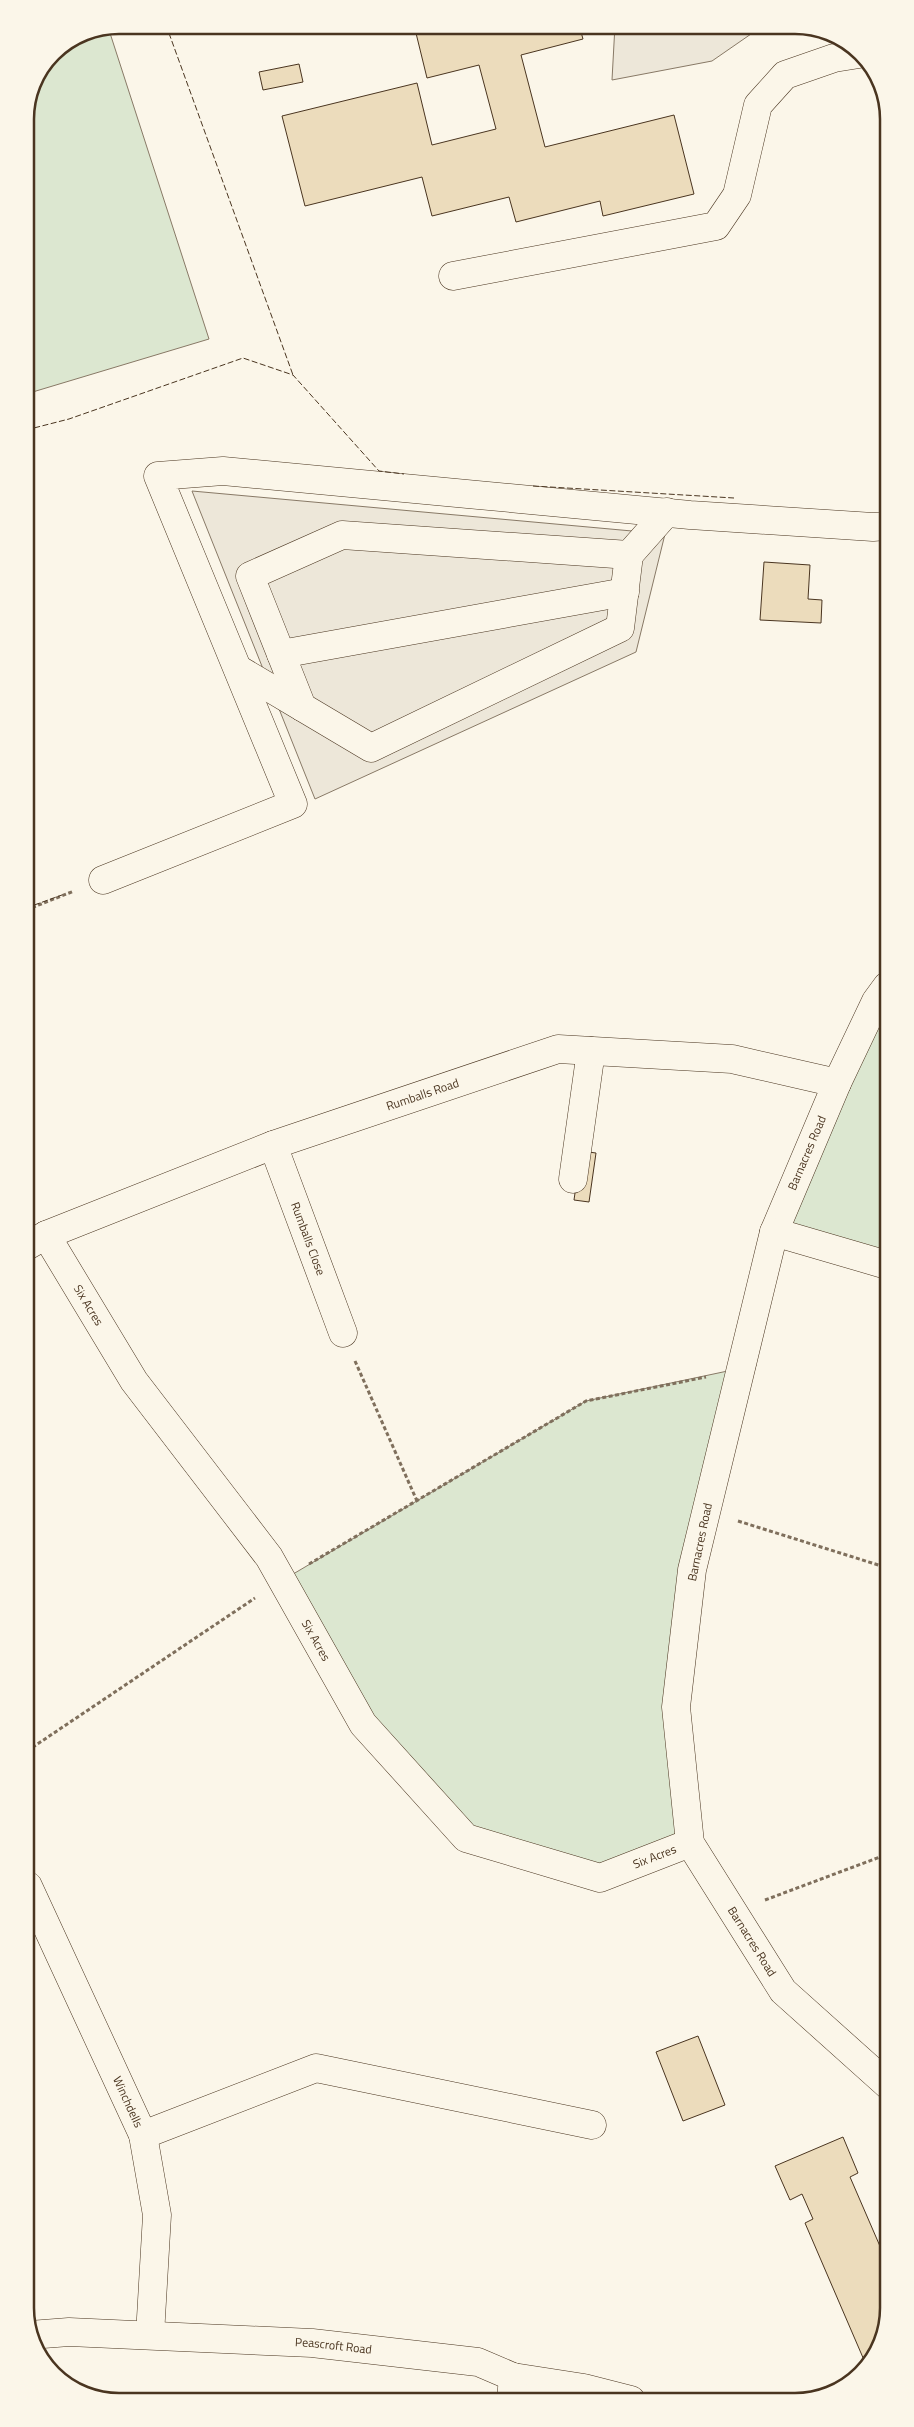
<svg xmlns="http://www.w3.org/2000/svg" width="914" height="2427" font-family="'Titillium Web',sans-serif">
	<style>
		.green { fill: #dce7d0; stroke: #887966 }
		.parking { fill: #ede7d9; stroke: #887966 }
		.building { fill: #ecdcbc; stroke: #4a3520 }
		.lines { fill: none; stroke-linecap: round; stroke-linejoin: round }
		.minor-casing { stroke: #4a3520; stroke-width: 29 }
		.path { stroke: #7f6f5c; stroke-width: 3; stroke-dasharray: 4 2.5; stroke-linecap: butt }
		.minor { stroke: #fbf6e9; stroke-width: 28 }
		.fence { stroke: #4a3520; stroke-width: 1; stroke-dasharray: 6 2.5; stroke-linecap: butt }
		.labels { text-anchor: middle; stroke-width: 4; stroke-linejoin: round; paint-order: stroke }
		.street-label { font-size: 12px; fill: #4a3520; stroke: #fbf6e9 }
		.rim { fill: none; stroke: #4a3520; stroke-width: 2.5 }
	</style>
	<rect width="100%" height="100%" fill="#fbf6e9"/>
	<path class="green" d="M109 30 209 339 26 394 25 113 53 52 68 42Z
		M887 986V1265L774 1232Z
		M756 1365 692 1570 676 1707 690 1843 600 1878 466 1838 363 1724 283 1580 586 1401Z"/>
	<path class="parking" d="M615 25H764L712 61 612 80Z
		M192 491 665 534 636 652 315 799Z"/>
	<path class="building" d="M414 25H579L583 39 521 55 545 147 674 115 694 194 603 216 600 201 516 222 509 197 432 216 422 177 305 206 282 116 417 83 432 145 496 129 479 65 427 78Z
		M299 64 303 82 263 90 259 72Z
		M764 562 810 565 808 599 822 600 821 623 760 620Z
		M581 1151 596 1153 589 1202 574 1200Z
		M698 2036 725 2105 683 2121 656 2052Z
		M843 2137 858 2173 850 2177 889 2267V2309L867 2367 805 2223 813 2219 802 2194 790 2200 775 2166Z"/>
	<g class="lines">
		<defs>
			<g id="minor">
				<path d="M453 276 716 226 737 195 758 105 785 75 834 58 859 54"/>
				<path d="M342 535 629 555 620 628 371 748 302 707 250 576Z"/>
				<path d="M629 555 667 512"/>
				<path d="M281 654 625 592"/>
				<path d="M238 669 302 707"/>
				<path d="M103 880 293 804 158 476 223 471 690 515 873 527 886 526"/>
				<path id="s1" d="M887 986 876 1001 837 1083 774 1232 692 1570 676 1707 690 1843 783 1991 889 2086"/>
				<path id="s2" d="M273 1145 343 1333"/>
				<path d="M573 1179 591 1051"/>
				<path d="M774 1232 887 1265"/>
				<path id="s3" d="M46 1235 134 1381 269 1557 363 1724 466 1838 600 1878 690 1843"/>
				<path id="s4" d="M27 1246 46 1235 273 1145 558 1049 732 1059 837 1083"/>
				<path id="s5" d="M28 1886 143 2135 157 2215 150 2335"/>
				<path d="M143 2135 316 2068 592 2125"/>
				<path id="s6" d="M30 2335 69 2332 312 2343 478 2362 513 2377 584 2388 631 2400"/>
				<path d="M511 2400 513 2377"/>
			</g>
		</defs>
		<use href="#minor" class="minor-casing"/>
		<path class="path" d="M26 910 74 891
			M355 1361 417 1501
			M738 1521 888 1568
			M309 1564 586 1401 706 1377
			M27 1751 255 1598
			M765 1900 888 1854"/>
		<use href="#minor" class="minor"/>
		<path class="fence" d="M166 25 293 375
			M26 430 69 419 243 358 293 375 379 471 404 474
			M533 486 734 498
			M26 908 62 895"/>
	</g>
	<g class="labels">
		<g class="street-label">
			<text dy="4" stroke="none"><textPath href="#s4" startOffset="424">Rumballs Road</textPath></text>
			<text transform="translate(807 1153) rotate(-67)" y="4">Barnacres Road</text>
			<text dy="4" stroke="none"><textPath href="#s2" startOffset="100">Rumballs Close</textPath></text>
			<text dy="4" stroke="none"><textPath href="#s3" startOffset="82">Six Acres</textPath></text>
			<text transform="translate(700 1542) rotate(-78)" y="4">Barnacres Road</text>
			<text dy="4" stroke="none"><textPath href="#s3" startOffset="488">Six Acres</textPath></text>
			<text dy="4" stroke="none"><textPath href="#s3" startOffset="936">Six Acres</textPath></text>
			<text dy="4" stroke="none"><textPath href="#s1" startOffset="1010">Barnacres Road</textPath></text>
			<text dy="4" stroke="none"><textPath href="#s5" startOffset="238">Winchdells</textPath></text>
			<text dy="4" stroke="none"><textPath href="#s6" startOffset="304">Peascroft Road</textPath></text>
		</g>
	</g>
	<path d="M0 0H914V2427H0ZM119 34H795A85 85 0 0 1 880 119V2308A85 85 0 0 1 795 2393H119A85 85 0 0 1 34 2308V119A85 85 0 0 1 119 34Z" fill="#fbf6e9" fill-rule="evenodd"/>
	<path class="rim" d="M119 34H795A85 85 0 0 1 880 119V2308A85 85 0 0 1 795 2393H119A85 85 0 0 1 34 2308V119A85 85 0 0 1 119 34Z"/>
</svg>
